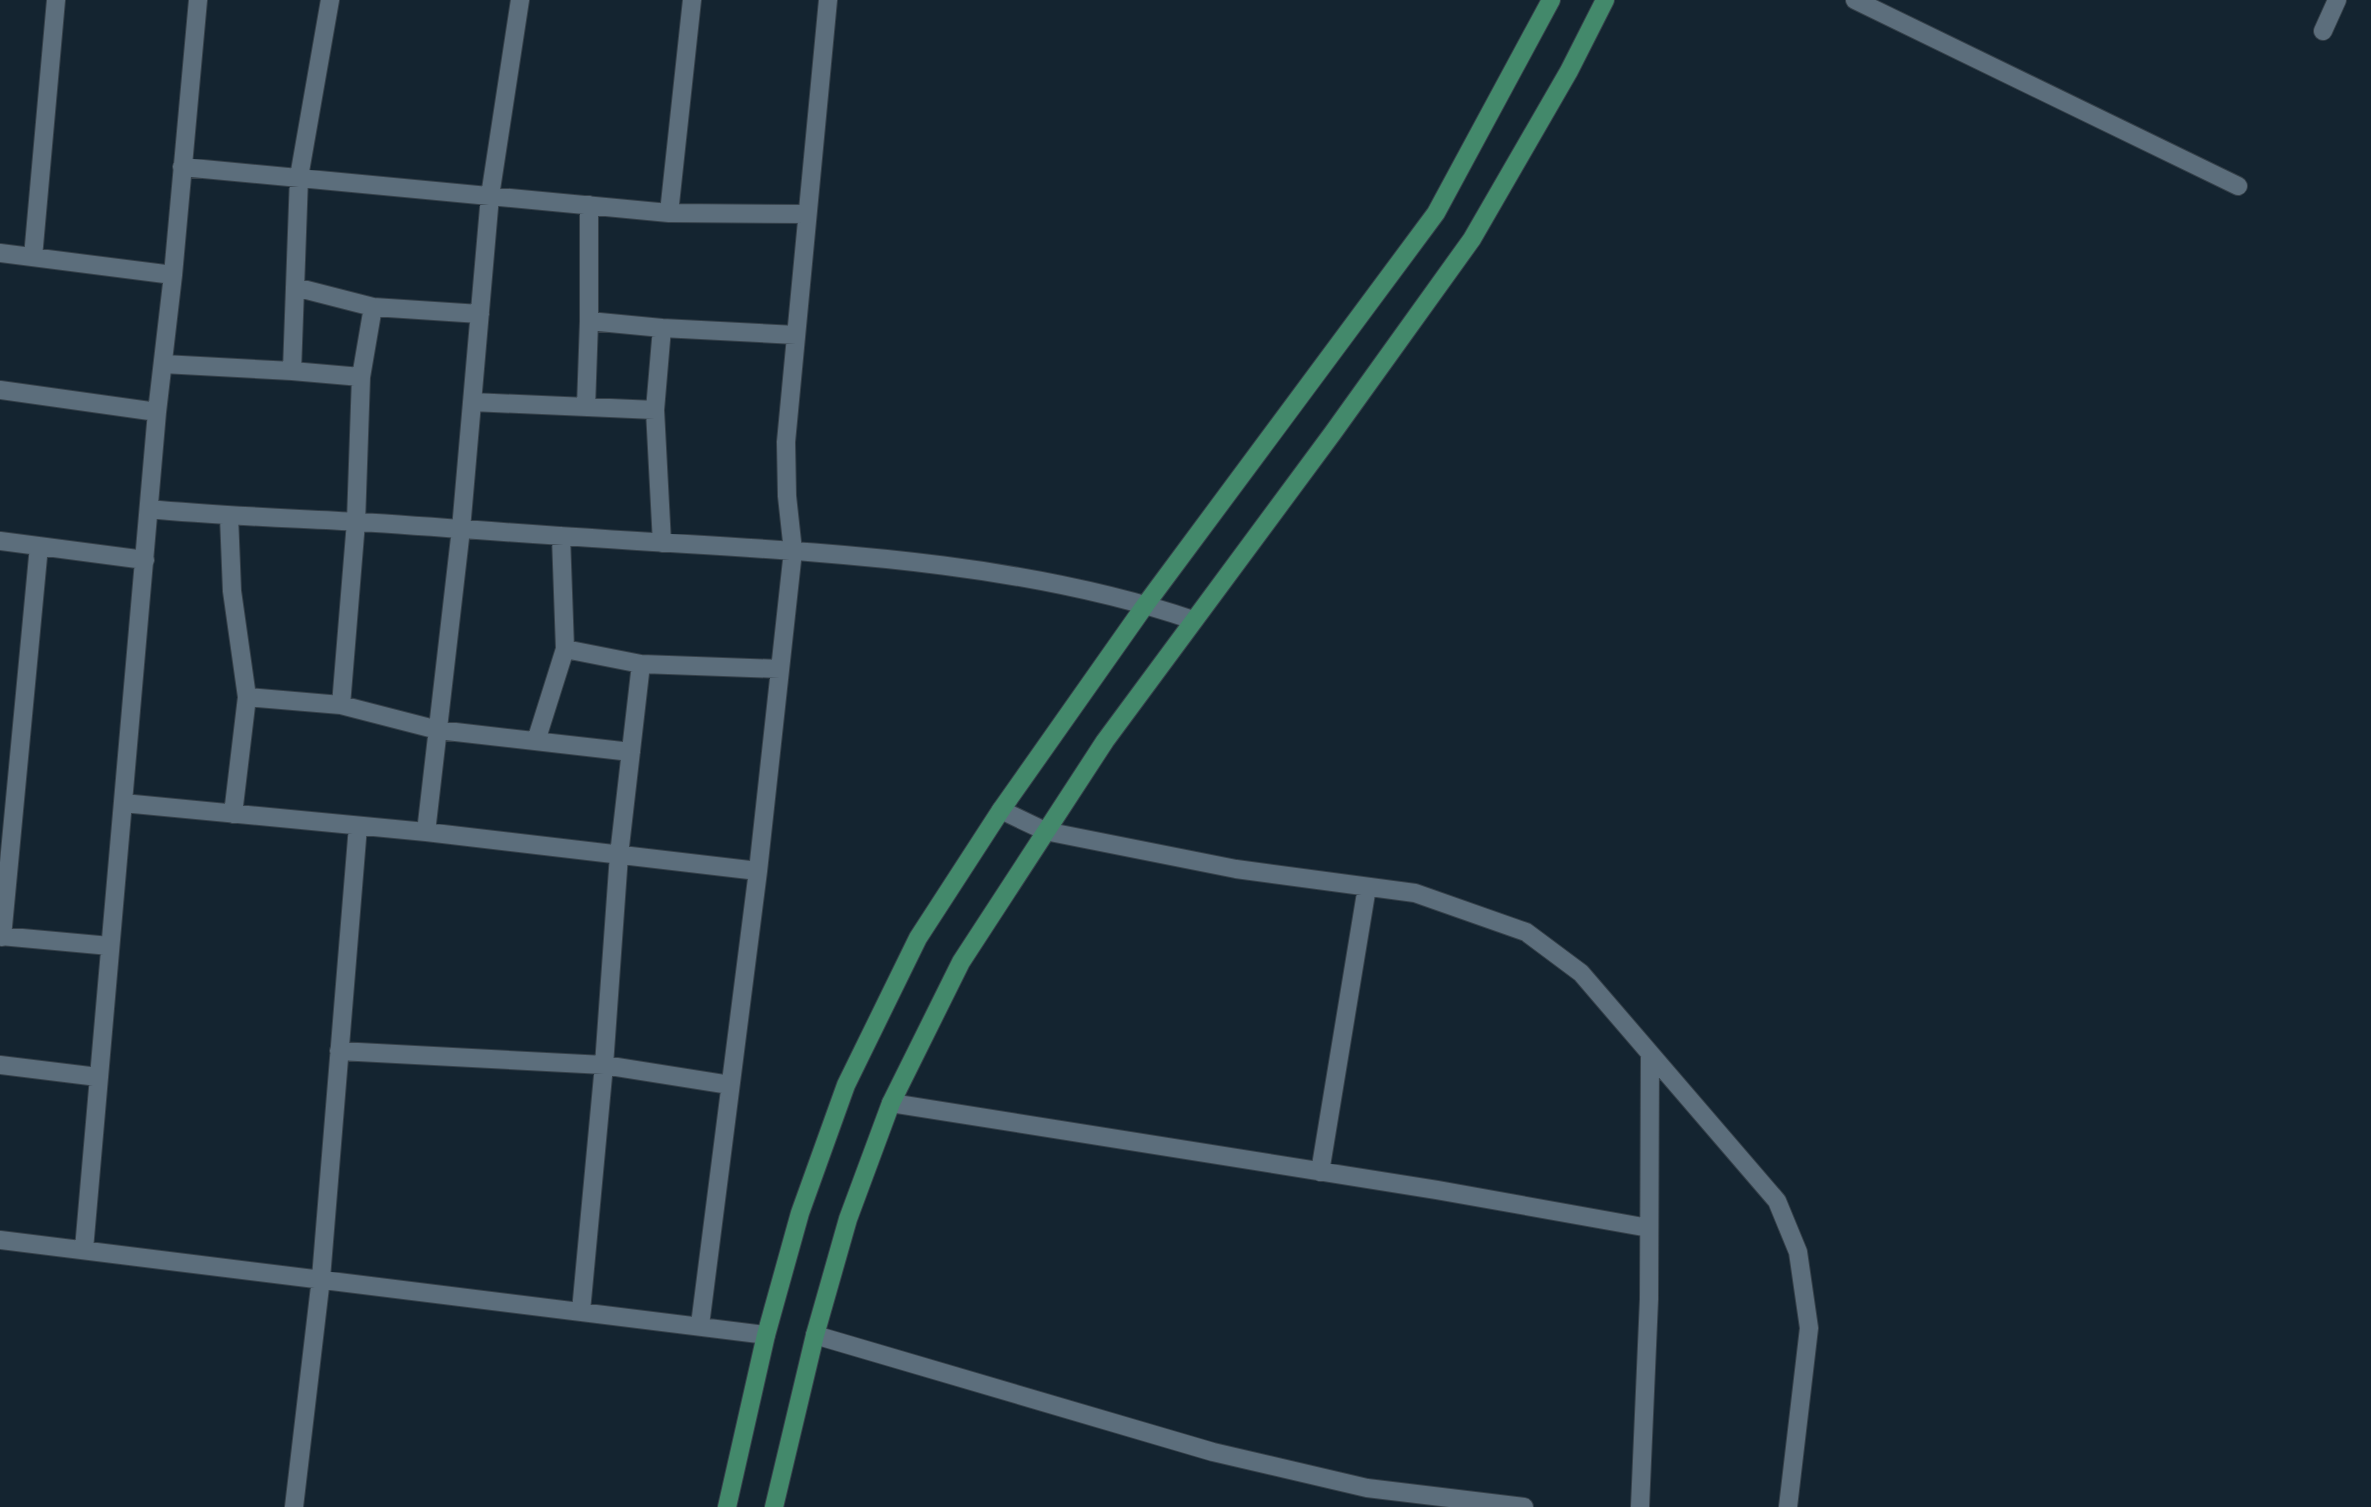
<svg xmlns="http://www.w3.org/2000/svg" width="2371" height="1507" font-family="'DM Sans',sans-serif">
	<style>
		.lines { fill: none; stroke-linecap: round; stroke-linejoin: round }
		.minor-casing { stroke: #36414a; stroke-width: 20 }
		.major-casing { stroke: #36414a; stroke-width: 20 }
		.minor { stroke: #5c6e7c; stroke-width: 18 }
		.major { stroke: #43896b; stroke-width: 18 }
	</style>
	<rect width="100%" height="100%" fill="#142430"/>
	<g class="lines">
		<defs>
			<path id="minor" d="M330 0 299 177 292 371 361 377 356 522 341 705
				M1855 0 2238 186
				M2323 31 2337 0
				M182 167 669 213 807 214
				M589 205V321L662 328
				M669 213 692 0
				M0 253 173 275
				M33 257 56 0
				M295 287 373 307
				M163 364 292 371
				M361 377 373 307 480 314
				M0 390 157 412
				M472 402 655 410 662 543
				M586 407 589 321
				M655 410 662 328 796 335
				M149 509C219 516 290 518 360 522 469 529 578 538 687 544 854 554 1034 566 1193 620
				M229 516 232 591 247 697 341 705 438 730 631 752
				M561 536 565 649 641 664
				M0 541 145 560
				M536 741 565 649
				M123 803 426 832 758 871
				M1001 810 1045 831 1236 869 1415 893 1526 932 1581 973 1777 1201 1798 1252 1809 1328 1788 1507
				M233 814 247 697
				M426 832 461 529 490 196 520 0
				M0 936 110 946
				M2 937 39 546
				M339 1051 604 1065 730 1085
				M0 1065 98 1077
				M891 1103 1437 1190 1649 1228
				M1320 1172 1367 887
				M0 1240 766 1335
				M84 1249 157 412 173 275 198 0
				M581 1311 604 1065 619 855 641 664 780 669
				M700 1325 758 871 793 551 787 496 786 442 828 0
				M815 1335 1213 1452 1367 1488 1524 1507
				M294 1507 321 1278 358 826
				M1640 1507 1649 1299 1650 1054"/>
			<path id="major" d="M727 1507 766 1335 800 1213 846 1085 918 938 1001 810 1146 604 1436 213 1551 0
				M774 1507 815 1335 848 1219 891 1103 961 962 1105 741 1332 434 1472 239 1569 71 1605 0"/>
		</defs>
		<use href="#minor" class="minor-casing"/>
		<use href="#major" class="major-casing"/>
		<use href="#minor" class="minor"/>
		<use href="#major" class="major"/>
	</g>
</svg>
